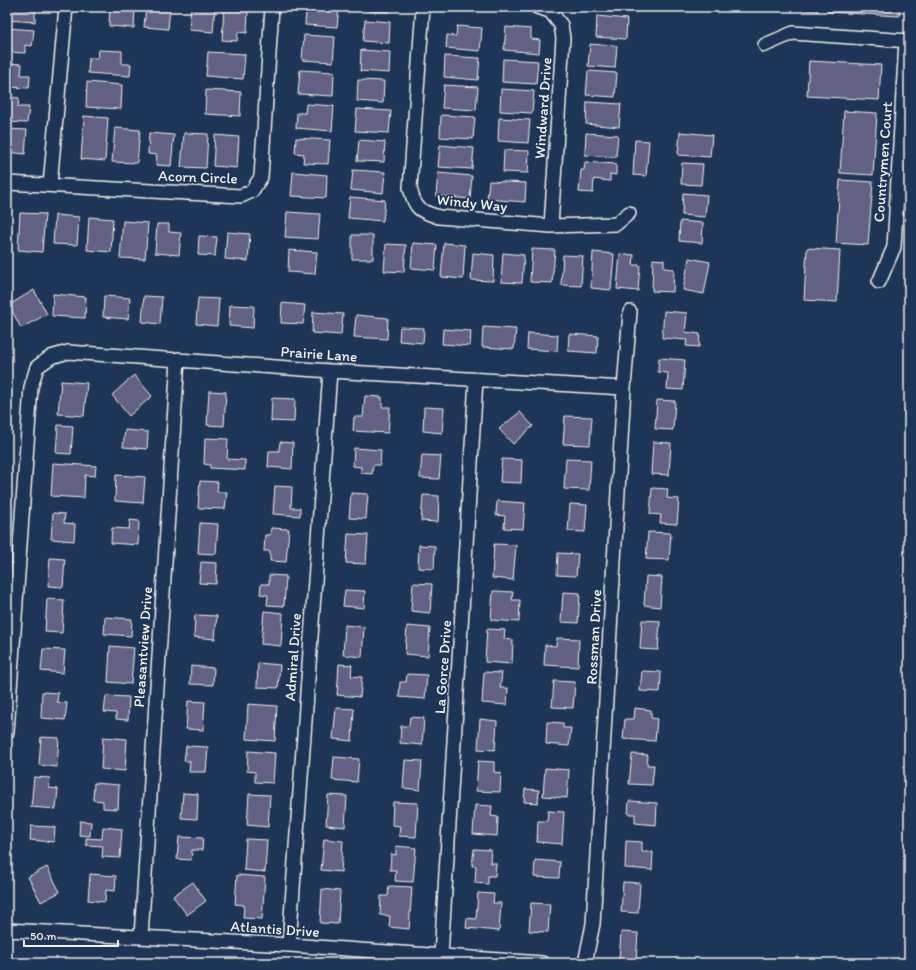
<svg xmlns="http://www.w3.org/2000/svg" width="916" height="970" font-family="Itim,sans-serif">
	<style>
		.building { fill: #626183; stroke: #f4f1e8 }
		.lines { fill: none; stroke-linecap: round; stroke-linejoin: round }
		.street-casing { stroke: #f4f1e8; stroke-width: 16 }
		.street { stroke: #1d3557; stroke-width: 13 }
		.labels { text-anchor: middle; stroke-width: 3.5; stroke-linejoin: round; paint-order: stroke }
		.street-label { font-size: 15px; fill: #f4f1e8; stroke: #1d3557 }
	</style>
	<rect width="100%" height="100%" fill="#1d3557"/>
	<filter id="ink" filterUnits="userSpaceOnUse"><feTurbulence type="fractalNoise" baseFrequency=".025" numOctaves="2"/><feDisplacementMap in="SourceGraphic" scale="8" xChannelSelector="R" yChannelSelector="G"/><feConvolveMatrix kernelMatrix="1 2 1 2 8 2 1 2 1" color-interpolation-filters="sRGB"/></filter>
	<g filter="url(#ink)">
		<path class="building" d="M7 7H25V9L35 10V22L7 20Z
			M110 7H135L134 28 109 26Z
			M146 7H170L168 29 144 27Z
			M191 7H215L213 32 189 30Z
			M224 7H239V10H248L247 33 238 32 237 41 222 40Z
			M314 7H339L337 27 305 25 306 10 314 11Z
			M368 7H390L389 12 368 11Z
			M758 7H818V11Z
			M828 7H900L899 16 827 12Z
			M597 16 627 19 626 39 596 37Z
			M365 20 390 22 389 43 363 41Z
			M457 26 482 28 480 51 446 48 447 35 456 36Z
			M506 27 531 29V39L540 40 539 53 504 50Z
			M7 28 34 30 32 46 25 45V53L7 52Z
			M304 35 335 37 333 62 302 60Z
			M590 44 617 46 615 68 588 66Z
			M99 50 122 51V64H131L130 76 88 73 89 58H98Z
			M361 50 390 52 389 73 360 71Z
			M208 52 245 54 243 79 206 76Z
			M445 56 480 58 478 80 444 77Z
			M503 59 538 61 536 84 502 82Z
			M809 61 881 65 879 100 807 96Z
			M7 63 22 64 21 75H30L29 88 7 87Z
			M300 70 334 72 333 96 298 94Z
			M588 71 617 73 615 97 586 95Z
			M358 80 384 81 383 103 357 101Z
			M87 82 122 85 121 109 86 107Z
			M444 85 478 87 476 110 442 108Z
			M501 89 534 91 532 113 500 111Z
			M206 90 241 92 240 116 205 114Z
			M7 97 19 98 18 107H29L27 123 7 122Z
			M587 102 621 104 619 127 586 124Z
			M306 104 334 106 332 131 296 128 297 113H305Z
			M357 109 391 111 389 133 355 131Z
			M844 111 877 113 873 175 840 173Z
			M441 115 475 117 473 139 440 137Z
			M84 116 108 118 105 161 81 159Z
			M499 118 530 120 528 143 498 141Z
			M115 128 140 130 137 163 112 162Z
			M7 129 27 130 25 154 7 152Z
			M680 132 712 135 710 157 678 155Z
			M149 133 174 135 171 166 156 165 157 155 148 154Z
			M184 133 208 134 206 168 181 167Z
			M586 133 618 135 616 157 585 155Z
			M215 135 239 137 237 168 213 166Z
			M296 138 330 140 328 164 303 163 304 154 295 153Z
			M359 140 385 142 384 162 357 161Z
			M635 140 649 141 646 176 633 175Z
			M440 145 474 148 472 169 438 167Z
			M504 150 529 151 528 173 503 172Z
			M585 162 616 164V175L610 174V181L594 179 593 193 579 192 581 170H584Z
			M682 163 703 164 701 185 681 184Z
			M353 170 385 172 383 193 351 190Z
			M293 172 327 175 326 198 291 196Z
			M438 173 472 176 470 199 436 196Z
			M840 180 873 182 868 245 836 243Z
			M489 181 526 183 525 202 487 199Z
			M683 193 707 195 705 217 682 215Z
			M350 197 385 200 383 221 348 218Z
			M7 212H9L7 234Z
			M287 212 320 214 318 239 285 237Z
			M20 213 45 214 42 252 18 250Z
			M55 215 79 217 77 245 53 244Z
			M89 217 113 219 111 252 87 250Z
			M123 221 148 223 145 259 120 258Z
			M680 221 703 223 702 243 679 241Z
			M157 224H169V232L181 233 179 255 155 253Z
			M227 232 250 234 248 261 225 259Z
			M352 235H373V259H352Z
			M199 236 217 237 215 256 198 255Z
			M413 243 437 245 435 270 411 268Z
			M444 243 465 245 463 279 441 277Z
			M386 244 406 245 404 272 384 271Z
			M807 248 840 250 837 302 804 300Z
			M532 249 555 250 552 283 530 282Z
			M289 250 317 252 315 274 288 272Z
			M593 252 614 254 611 290 591 288Z
			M473 253 494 255 493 281 471 280Z
			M503 253 524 255 522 283 501 282Z
			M620 254 634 255 633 265H640L638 291 617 289Z
			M563 255 583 256 581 286 561 285Z
			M689 258 710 262 704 294 683 290Z
			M653 259 664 260V268L674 269 673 292 652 291Z
			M34 290 47 314 21 328 9 305Z
			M53 294 86 297 85 318 52 316Z
			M104 296 130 298 128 319 103 317Z
			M144 296 162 297 160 324 142 322Z
			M198 298 219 299 217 326 196 324Z
			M282 303 305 305 303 324 281 323Z
			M230 305 254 306 253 328 229 326Z
			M664 311 687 313 685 332 700 334 699 347 686 346 687 340 662 338Z
			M313 312 343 314 341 335 312 333Z
			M356 315 388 318 387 339 354 337Z
			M400 327 424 328 423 343 399 341Z
			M483 327 516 329 514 349 482 347Z
			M443 329 471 331 470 346 442 344Z
			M528 333 558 335 557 351 527 349Z
			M569 334 598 336 597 353 568 351Z
			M659 358 685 360 683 390 667 389 668 373 658 372Z
			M134 375 152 396 129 416 112 395Z
			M61 381 87 383 84 416 58 414Z
			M209 391 226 392 224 426 207 425Z
			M365 396 382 397V407H390L388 433 353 431 354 417H363Z
			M272 398 295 399 294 422 271 421Z
			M657 400 675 401 673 430 655 429Z
			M424 407 444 408 442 433 423 431Z
			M520 412 533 426 513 444 499 429Z
			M565 416 592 417 590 445 563 444Z
			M58 425 73 426 71 454 56 453Z
			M125 430 148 432 147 449 123 447Z
			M205 438 228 439 227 459 245 460V470L210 468V465L204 464Z
			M280 442 293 443 292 469 268 467 269 451H279Z
			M653 442 671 443 669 475 651 474Z
			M354 448 381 450 380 465H373L372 474 361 473V467L353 466Z
			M422 455 441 456 439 479 420 478Z
			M502 459 522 460 521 483 500 482Z
			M566 459 591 460 589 490 564 489Z
			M53 463 96 466 95 476 85 475 84 498 51 496Z
			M116 475 145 477 143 503 115 501Z
			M200 481 218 482 217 492H227L225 509 198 508Z
			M275 486 292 487 291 508H300V516L273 514Z
			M652 488 668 489 667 498 679 499 677 524 660 523 661 515 650 514Z
			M351 493 368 494 366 519 349 518Z
			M423 495 439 496 438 522 421 521Z
			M497 501 525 503 523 529 504 528 505 516 496 515Z
			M570 504 587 505 585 532 568 531Z
			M53 513 65 514 64 523 75 524 74 541 51 539Z
			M130 520 139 521 138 545 111 543 112 528 129 529Z
			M200 523 218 524 216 554 198 553Z
			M271 528 289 529 286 562 270 561V551H264L265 535H270Z
			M648 532 671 533 669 560 646 559Z
			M348 534 368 535 366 564 346 563Z
			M494 544 516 545 513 580 492 578Z
			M419 545 435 546 434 569 418 568Z
			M558 553 578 554 576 576 557 575Z
			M50 558 65 559 63 587 48 586Z
			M201 562 217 563 216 584 199 583Z
			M269 575 286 576 284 606 267 605 268 595 260 594 261 584H269Z
			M646 576 662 577 660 607 644 605Z
			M413 583 432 584 430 613 411 611Z
			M345 590 365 591 364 608 343 606Z
			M493 591 513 592 512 600H520L519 622 491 620Z
			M563 592 580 593 578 623 561 622Z
			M47 599 64 600 62 633 45 632Z
			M264 611 283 613 281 646 261 644Z
			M195 615 217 616 215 639 194 637Z
			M105 617 132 619 131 636 104 634Z
			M642 620 660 621 658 650 640 649Z
			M345 625 364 627 362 657 343 655Z
			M407 626 430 628 428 656 405 654Z
			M487 629 505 630 504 639 513 640 512 664 485 662Z
			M557 638 579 639 578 667 544 665 545 645 556 646Z
			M110 646 134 648 131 684 108 682Z
			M43 649 65 650 63 673 41 671Z
			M258 663 280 665 278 688 257 687Z
			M339 664 352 665 351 676 362 677 360 697 337 695Z
			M191 666 214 668 213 685 190 684Z
			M642 671 661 672 660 692 640 691Z
			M484 672 502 673 500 688H508L507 705 482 703Z
			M407 674 427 675 425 699 399 697 400 682H406Z
			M554 681 575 682 573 708 552 707Z
			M42 692 58 693 57 702 67 703 65 720 41 718Z
			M106 696 129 697 128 720 116 719V713L104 712Z
			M188 701 205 702 203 730 186 729Z
			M248 704 277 706 275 741 246 739Z
			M336 708 354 709 352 741 333 739Z
			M635 708 651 710V718L657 719 655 741 623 739 625 719H634Z
			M410 717 424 718 422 745 400 743 401 726H409Z
			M480 719 497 721 495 750 478 749Z
			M547 722 563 723V728H571L569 746 546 744Z
			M41 737 59 738 57 767 39 765Z
			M103 737 127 739 125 771 101 769Z
			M186 746 208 747 206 772H189L190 761H184Z
			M248 751 275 753 273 783 255 782V772L247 771Z
			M632 754 648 755 647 765H654L652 785 629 784Z
			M334 757 359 759 357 782 332 780Z
			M405 760 422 761 420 790 403 788Z
			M478 761 494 762V772L501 773 500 792 476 791Z
			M545 768 569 770 567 798 543 796Z
			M34 777 50 778 49 788 58 789 56 809 31 807Z
			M94 783 119 785 118 809 103 808V801L93 800Z
			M525 789 539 790 538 803 524 802Z
			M183 793 198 794 197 819 181 818Z
			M249 794 270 795 268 827 247 825Z
			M328 795 347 796 345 827 326 825Z
			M629 801 657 803 656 825 635 823V814H628Z
			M393 802 418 803 416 837 399 836 400 826 392 825Z
			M475 805 492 806 491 816 498 817 497 836 473 834Z
			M548 811 564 812 562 844 537 842 538 821H547Z
			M80 821 91 822 90 836 79 835Z
			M31 826 55 827 54 842 30 840Z
			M103 827 122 829 120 858 102 857 103 846 86 845V838L102 839Z
			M179 837 203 838 202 850H192L191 860 177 859Z
			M246 839 267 840 265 872 244 870Z
			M324 839 343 841 341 872 321 870Z
			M626 841 642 842V852H653L652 870 625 868Z
			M396 846 416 848 413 882 395 881 396 870H390L391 854 396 855Z
			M474 849 491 850 490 863H496L495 876H488V884L475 883 476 866H472Z
			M535 860 560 862 559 878 534 877Z
			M47 867 60 892 41 902 28 877Z
			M90 874 116 876 115 891 106 890 105 902 88 900Z
			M237 875 265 877 262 919 243 918 244 905 235 904Z
			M193 882 206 901 187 915 173 896Z
			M623 882 640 883 638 913 621 912Z
			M389 886 412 887 409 929 389 927 390 916 380 915 381 896H388Z
			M322 889 340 891 338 924 320 923Z
			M478 893 494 894 493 903H501L499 931 466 928 467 918 476 919Z
			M531 903 550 904 548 932 529 931Z
			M621 932 638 933 636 961 619 960Z"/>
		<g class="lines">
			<defs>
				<path id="street" d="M423 7 410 188C415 209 419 211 439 217L551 226 616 224 629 213
					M537 7 550 11 561 25 563 38 551 226
					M765 45 793 33 909 41
					M7 183 241 196 252 191 261 177 272 7
					M50 185 66 7
					M879 282 894 247 906 41
					M7 732 31 387 37 367 51 357 68 352 330 371 624 388
					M7 930 289 945 542 963
					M141 937 178 359
					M289 945 330 371
					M441 956 476 380
					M585 963 593 924 624 388 630 312"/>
			</defs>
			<use href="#street" class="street-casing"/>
			<use href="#street" class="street"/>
		</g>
	</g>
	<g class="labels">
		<g class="street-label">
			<text transform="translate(543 108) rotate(-86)" y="5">Windward Drive</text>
			<text transform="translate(883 162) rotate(-86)" y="5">Countrymen Court</text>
			<text transform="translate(198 177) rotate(2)" y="5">Acorn Circle</text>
			<text transform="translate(472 203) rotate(6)" y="5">Windy Way</text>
			<text transform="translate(319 354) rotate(4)" y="5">Prairie Lane</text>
			<text transform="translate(594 637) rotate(-87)" y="5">Rossman Drive</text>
			<text transform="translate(143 647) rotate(-86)" y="5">Pleasantview Drive</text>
			<text transform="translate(293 657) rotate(-86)" y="5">Admiral Drive</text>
			<text transform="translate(443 667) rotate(-86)" y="5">La Gorce Drive</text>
			<text transform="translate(275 929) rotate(4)" y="5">Atlantis Drive</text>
		</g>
	</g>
	<rect width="916" height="970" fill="none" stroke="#1d3557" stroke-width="24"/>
	<rect x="12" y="12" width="892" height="946" fill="none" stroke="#f4f1e8" stroke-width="1.5" filter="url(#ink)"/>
	<path d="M24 940v6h94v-6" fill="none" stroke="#f4f1e8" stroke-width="2"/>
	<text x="30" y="940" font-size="12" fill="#f4f1e8" stroke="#1d3557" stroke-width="3" paint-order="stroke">50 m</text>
</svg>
